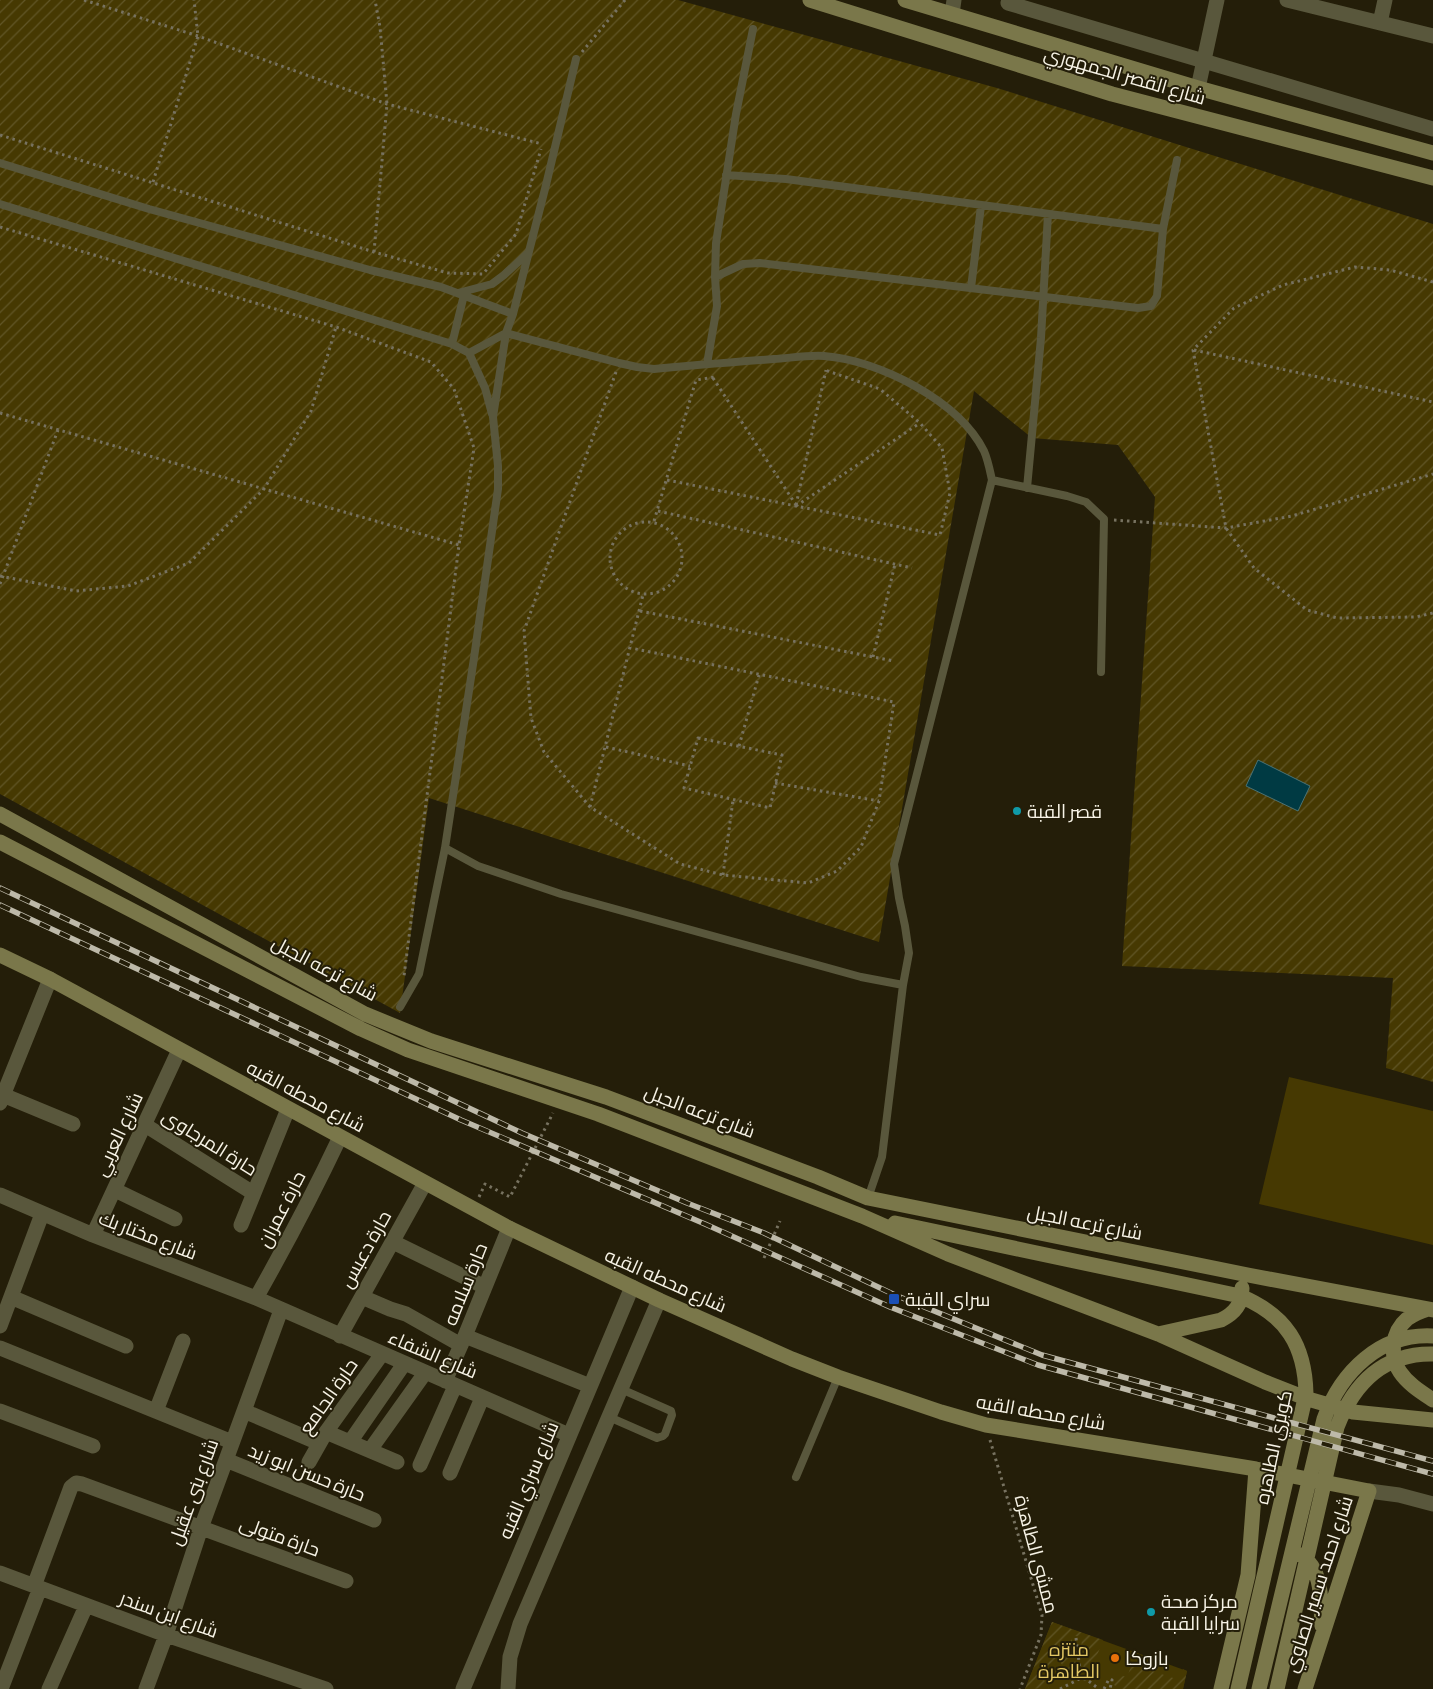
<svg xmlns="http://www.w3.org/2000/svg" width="1433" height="1689" font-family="'Alegreya Sans',Cairo,sans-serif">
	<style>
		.green { fill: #463902 }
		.garden { fill: url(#garden-furrows) }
		.water { fill: #003a43; stroke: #4a7274 }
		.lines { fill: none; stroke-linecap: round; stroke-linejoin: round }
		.path { stroke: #777260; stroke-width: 3; stroke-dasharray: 2.5 4; stroke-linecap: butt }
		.service { stroke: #59573c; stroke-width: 8 }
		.minor { stroke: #59573c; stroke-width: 15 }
		.tertiary { stroke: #59573c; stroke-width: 15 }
		.secondary { stroke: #7a774a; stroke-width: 15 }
		.rail-casing { stroke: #bdb9a9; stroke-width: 5.5 }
		.rail { stroke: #241e09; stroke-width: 4; stroke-dasharray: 11; stroke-linecap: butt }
		.culture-dot { fill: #0f9aa8; stroke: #241e09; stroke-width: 2 }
		.transit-dot { fill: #1a4fb4; stroke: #241e09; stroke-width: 2 }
		.food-dot { fill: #e8710a; stroke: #241e09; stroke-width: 2 }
		.labels { text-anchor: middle; stroke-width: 4; stroke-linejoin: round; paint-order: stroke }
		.street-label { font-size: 19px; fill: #f7f3e6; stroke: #241e09 }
		.poi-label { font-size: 19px; fill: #f7f3e6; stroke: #241e09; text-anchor: start }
		.park-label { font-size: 19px; fill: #e3c764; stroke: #241e09 }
	</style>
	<defs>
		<pattern id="garden-furrows" width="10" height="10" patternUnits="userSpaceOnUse" patternTransform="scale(1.25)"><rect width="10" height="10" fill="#463902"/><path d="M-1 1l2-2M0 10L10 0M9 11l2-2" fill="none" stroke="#615627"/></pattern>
	</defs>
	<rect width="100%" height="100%" fill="#241e09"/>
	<path class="green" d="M1289 1077 1433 1111V1245L1259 1204Z
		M1052 1622 1187 1671 1183 1689H1025Z"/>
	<path class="garden" d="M0 0H678L997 88 1433 224V1082L1386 1068 1393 978 1122 966 1155 497 1118 445 1032 438 974 391 879 942 429 798 400 1013 0 794Z
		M1052 1622 1103 1640 1091 1671 1088 1674 1084 1672 1081 1637 1071 1635 1077 1672 1069 1676 1059 1660 1039 1672 1049 1688 1025 1689Z
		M1132 1664 1179 1680 1183 1669 1187 1671 1183 1689H1121L1114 1685 1117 1675 1127 1677Z"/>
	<path class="water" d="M1258 760 1310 786 1298 811 1246 786Z"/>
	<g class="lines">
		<path class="path" d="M84 0 198 36 387 104 542 144
			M582 52 625 0
			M0 135 374 252 448 273 483 274 516 234 541 149
			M153 182 198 36 194 0
			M0 227 336 327 431 362 454 389 474 448 459 545 404 976
			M374 252 387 104 380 27 375 0
			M1433 282 1390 270 1355 267 1283 285 1234 308 1193 350 1226 528 1254 568 1307 610 1337 618 1416 617 1433 613
			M1194 350 1433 402
			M616 372 524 631 531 718 544 752 590 807 680 864 723 875 808 883 837 871 861 847 879 801 894 702 631 648
			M713 378 796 505
			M0 413 459 545
			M667 480 940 535 950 493 942 448 920 423 880 389 825 370
			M796 505 826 370
			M796 506 920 423
			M658 511 912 568
			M1114 520 1226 528 1292 516 1433 474
			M654 521 696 380 715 377
			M610 558a36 36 0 1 1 72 0a36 36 0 1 1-72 0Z
			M0 576 76 591 128 586 189 563 264 489 311 411 336 327
			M0 584 58 430
			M640 611 894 661
			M873 657 895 564
			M698 738 782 755 770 808 684 788Z
			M739 746 759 675
			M606 747 690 766
			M775 783 879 801
			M590 807 643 595
			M723 875 733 800
			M479 1197 485 1184 510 1197 553 1113
			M764 1258 780 1221
			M990 1440 1042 1615 1041 1635 1020 1689
			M1076 1638 1081 1678
			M1060 1689 1081 1678 1086 1679 1099 1689
			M1104 1689 1109 1679 1112 1680 1110 1689"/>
		<path class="service" d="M0 163 149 209 370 270 441 287 513 314
			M0 204 452 344 469 353 485 388 492 414
			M1163 229 1177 160
			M715 277 743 264 760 263 1138 308 1151 306 1157 296 1163 229 786 179 726 175
			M971 288 981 206
			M458 293 492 284 504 275 528 253
			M452 344 464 295
			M707 364 717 306 715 277 716 243 736 114 753 29
			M992 480 1067 496 1086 502 1104 519 1101 672
			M1027 488 1041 338 1048 214
			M445 848 478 866 561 894 861 977 903 985 909 953 905 926 899 898 894 864 992 480C990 471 988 460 984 451 959 401 879 360 824 356 808 355 790 358 774 359 734 362 694 365 654 369L637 367 619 363 506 333 469 353
			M400 1007 419 974 445 848 474 658 498 489V466L493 417 506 333 513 314 546 185 576 59
			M868 1198 882 1157 903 985
			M609 1417 657 1438 663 1436 665 1434 672 1415 671 1411 621 1389
			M796 1477 838 1377"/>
		<path class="minor" d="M1287 0 1433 36
			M1008 3 1433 129
			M952 14 954 0
			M1380 23 1385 0
			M1198 88 1217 0
			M3 1095 73 1124
			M0 1103 50 979
			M145 1125 253 1193
			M115 1190 175 1219
			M0 1195 93 1235 256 1298 569 1435
			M241 1225 288 1109
			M93 1235 179 1050
			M393 1242 485 1287
			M11 1297 126 1346
			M362 1297 390 1309 406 1314 461 1345
			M256 1298C286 1245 314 1192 340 1137
			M0 1326 42 1214
			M340 1336 425 1183
			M465 1336 590 1386
			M0 1348 232 1442
			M445 1381 465 1336 509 1228
			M0 1411 93 1446
			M156 1411 183 1341
			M244 1411 319 1443
			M326 1432 397 1462
			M350 1442 404 1364
			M370 1450 425 1373
			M226 1460 374 1520
			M309 1462 326 1432 382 1354
			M420 1465 455 1386
			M450 1473 482 1398
			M0 1573 166 1635 326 1689
			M34 1586 71 1487 76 1483 82 1484 346 1581
			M1 1689 40 1588
			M49 1689 86 1606
			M146 1689 166 1635 201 1528 281 1310
			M463 1689 632 1287
			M508 1689 510 1657 520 1624 659 1300"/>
		<path class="tertiary" d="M1369 1491 1399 1495 1433 1504"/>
		<path class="secondary" d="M810 0 1112 94 1433 178
			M905 0 1198 88 1433 153
			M0 814 365 1014 431 1041 606 1097 818 1177 868 1198 1248 1275 1433 1310
			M0 842 361 1029 408 1050 598 1114 862 1216 948 1254 1158 1334 1265 1382 1308 1399 1353 1412 1433 1420
			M0 955 50 979 509 1228 659 1300 792 1359 838 1377 941 1412 986 1425 1256 1469 1369 1491 1305 1689
			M895 1223 1240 1296C1286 1315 1305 1345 1306 1394L1238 1689
			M1428 1309C1421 1311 1414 1314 1407 1319 1392 1332 1389 1356 1400 1372 1408 1384 1421 1392 1433 1400
			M1158 1334 1221 1320C1235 1313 1242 1304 1242 1288
			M1302 1555C1324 1573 1320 1599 1322 1626
			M1221 1689 1248 1575 1256 1469
			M1259 1689 1324 1419C1341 1372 1380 1333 1433 1336
			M1277 1689 1337 1427C1354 1383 1384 1353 1433 1354"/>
		<defs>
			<path id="rail" d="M0 888 522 1133 687 1203 764 1233 895 1295 1042 1355 1433 1461
				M0 905 461 1120 705 1224 890 1307 1038 1365 1433 1474"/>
		</defs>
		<use href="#rail" class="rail-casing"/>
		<use href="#rail" class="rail"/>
	</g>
	<g class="culture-dot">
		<circle cx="1017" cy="811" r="5"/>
		<circle cx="1151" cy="1612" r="5"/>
	</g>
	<rect class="transit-dot" x="888" y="1293" width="12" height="12" rx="2.5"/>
	<circle class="food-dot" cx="1115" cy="1658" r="5"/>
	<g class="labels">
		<g class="street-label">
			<text transform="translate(1125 75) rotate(16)" y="7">شارع القصر الجمهوري</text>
			<text transform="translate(325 968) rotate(28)" y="7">شارع ترعه الجبل</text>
			<text transform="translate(306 1096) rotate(28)" y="7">شارع محطه القبه</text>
			<text transform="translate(700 1111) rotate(21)" y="7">شارع ترعه الجبل</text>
			<text transform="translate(118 1134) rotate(-65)" y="7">شارع العربي</text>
			<text transform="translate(210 1142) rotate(32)" y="7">حارة المرجاوى</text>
			<text transform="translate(281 1209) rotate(-63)" y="7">حارة عمران</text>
			<text transform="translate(1085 1222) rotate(11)" y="7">شارع ترعه الجبل</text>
			<text transform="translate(148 1235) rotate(21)" y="7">شارع مختار بك</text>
			<text transform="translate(365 1249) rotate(-61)" y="7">حارة دعبس</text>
			<text transform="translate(666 1280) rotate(24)" y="7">شارع محطه القبه</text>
			<text transform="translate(465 1284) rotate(-68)" y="7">حارة سلامه</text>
			<text transform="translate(433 1354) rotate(23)" y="7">شارع الشفاء</text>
			<text transform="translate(328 1396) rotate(-55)" y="7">حارة الجامع</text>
			<text transform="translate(1041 1412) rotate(10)" y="7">شارع محطه القبه</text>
			<text transform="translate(1273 1447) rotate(-78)" y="7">كوبري الطاهره</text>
			<text transform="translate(307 1472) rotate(22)" y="7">حارة حسن ابو زيد</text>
			<text transform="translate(528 1480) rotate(-67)" y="7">شارع سراي القبه</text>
			<text transform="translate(193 1492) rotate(-70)" y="7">شارع بنى عقيل</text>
			<text transform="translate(280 1536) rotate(20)" y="7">حارة متولى</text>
			<text transform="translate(1037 1554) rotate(75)" y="7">ممشى الطاهرة</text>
			<text transform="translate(1318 1584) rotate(-72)" y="7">شارع احمد سمير الصاوي</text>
			<text transform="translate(169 1614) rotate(20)" y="7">شارع ابن سندر</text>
		</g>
		<g class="poi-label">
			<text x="1027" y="818">قصر القبة</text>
			<text x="905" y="1306">سراي القبة</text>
			<text x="1161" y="1608">مركز صحة<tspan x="1161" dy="22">سرايا القبة</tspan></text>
			<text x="1125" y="1665">بازوكا</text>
		</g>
		<g class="park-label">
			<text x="1069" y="1656">منتزه<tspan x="1069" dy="22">الطاهرة</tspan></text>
		</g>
	</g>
</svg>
